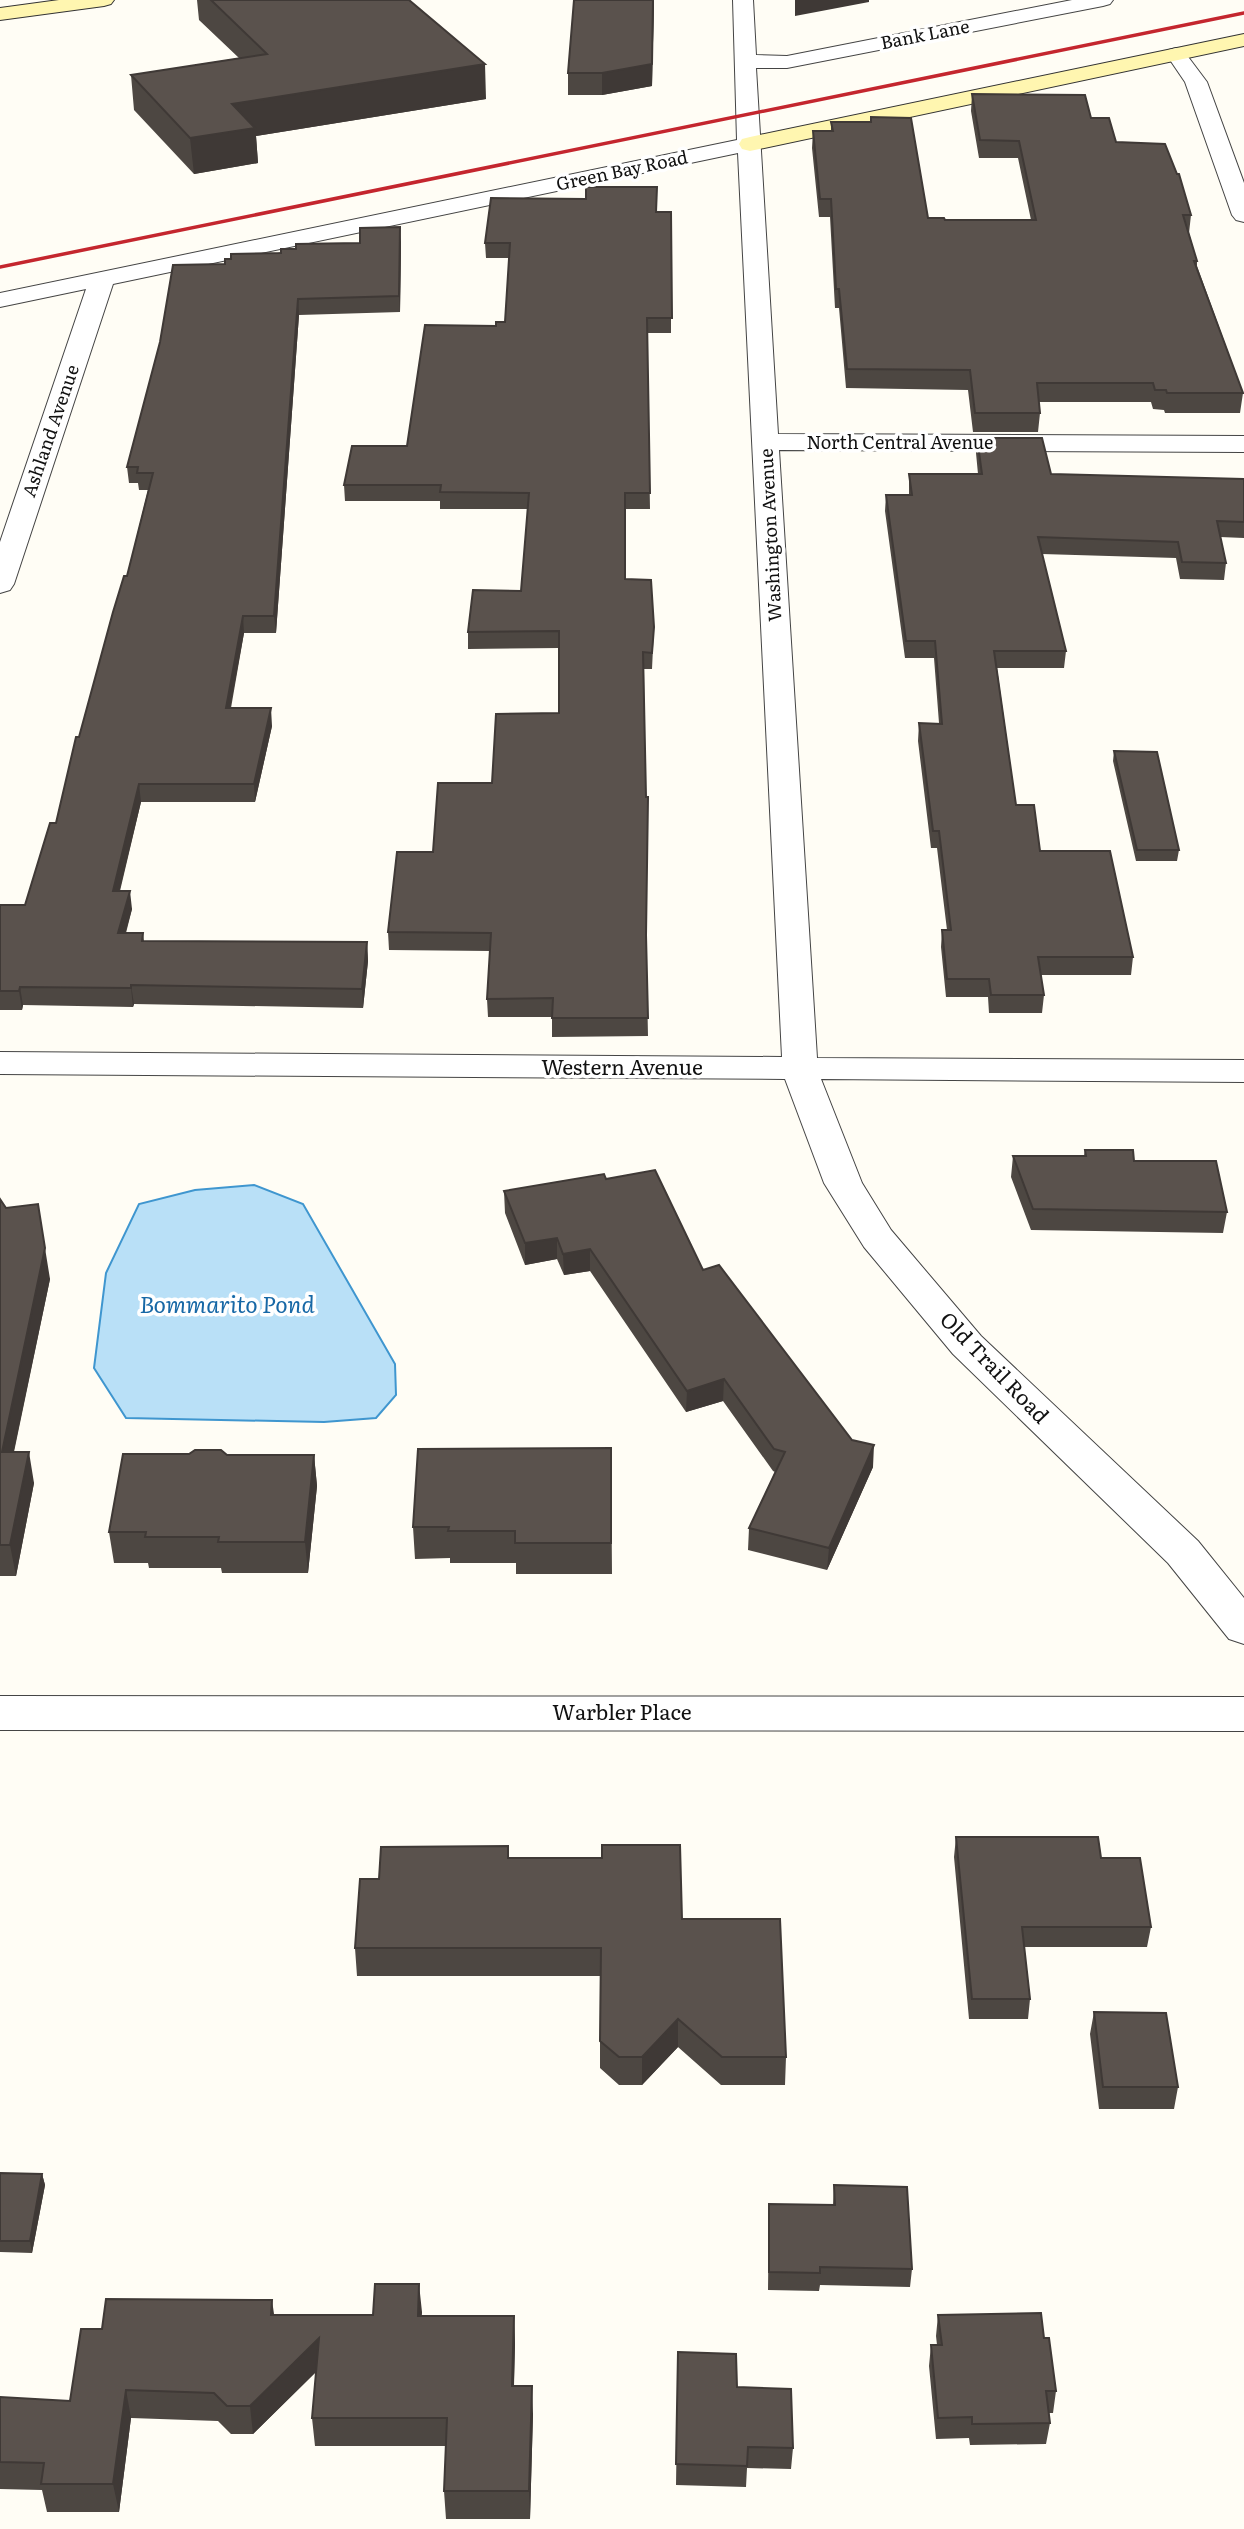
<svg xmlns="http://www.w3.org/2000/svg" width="1244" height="2529" font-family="Literata,serif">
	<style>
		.water { fill: #b9e0f7; stroke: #3f96cf; stroke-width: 2 }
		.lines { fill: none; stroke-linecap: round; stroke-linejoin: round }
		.street-casing { stroke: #444; stroke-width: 2 }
		.secondary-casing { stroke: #333; stroke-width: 2 }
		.street { fill: #fff; fill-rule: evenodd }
		.secondary { fill: #fff6b0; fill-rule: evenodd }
		.rail { stroke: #c4262e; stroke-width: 3.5 }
		.wall { fill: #4d4742 }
		.shaded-wall { fill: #3f3936 }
		.building { fill: #5a524d; stroke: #3f3936; stroke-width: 2 }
		.labels { text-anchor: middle; stroke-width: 7; stroke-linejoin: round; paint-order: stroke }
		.far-street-label { font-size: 18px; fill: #111; stroke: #fff }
		.street-label { font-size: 21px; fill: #111; stroke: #fff }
		.water-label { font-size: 23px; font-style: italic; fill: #1768a6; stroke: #fff }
	</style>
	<rect width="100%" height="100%" fill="#fffdf5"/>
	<path class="water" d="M254 1185 303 1204 395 1364 396 1395 376 1418 324 1422 126 1418 94 1368 106 1273 139 1204 195 1190Z"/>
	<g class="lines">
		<defs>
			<path id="street" d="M733 0H753L756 55 787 56 1072 0H1113L1110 4 1103 6 787 68H756L778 434 1244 436V452L779 450 817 1058 1244 1060V1082L821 1079 862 1183 891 1230 981 1336 1198 1541 1244 1598V1644L1229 1639 1168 1563 953 1354 864 1247 824 1183 785 1079 0 1074V1052L782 1057 738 153 113 284 14 584 10 590 0 593V542L86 289 0 307V293L737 140Z
				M1176 48 1183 50 1207 82 1244 183V222L1236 220 1232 215 1185 82 1166 54 1169 50Z
				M0 1696 1244 1697V1731L0 1730Z"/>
			<path id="secondary" d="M59 0H114L111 4 104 6 0 20V8Z
				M1244 34V46L750 151 742 149 739 144 742 139 750 137Z"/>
		</defs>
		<use href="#street" class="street-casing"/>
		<use href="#secondary" class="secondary-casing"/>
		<use href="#street" class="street"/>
		<use href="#secondary" class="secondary"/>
		<path class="rail" d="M0 267 1244 13"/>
	</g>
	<path class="wall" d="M197 0H409L486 99 256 136 258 163 194 174 134 110 131 75 239 58 199 20Z
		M654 0 652 86 602 95H568V73Z
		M972 94 1091 118 1191 215 1189 233 1197 261V266L1243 393 1240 413H1165L1164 410 1153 409 1151 402H1039L1040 413 1038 432H973L968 390 846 388 839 308H835L830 217H819L812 148 813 131H831V122H870L871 117 928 218 945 220H1031L1018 158H979L971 111Z
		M656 212H671V333H647L650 509H625V579L654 627 652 669H644L646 939 648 1036 552 1037V1017H488L487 999 490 951 389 950 388 932 433 852 492 783 559 713V648L468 649V632L521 591 528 509H440V501H345L344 485 407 446 496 326 505 322 509 258H486L485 243Z
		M401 242 400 312 299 315 276 633H244L231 708 272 726 255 802H141L120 891 132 909 126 933H143L144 941 367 942 368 961 363 1008 134 1004 133 1007 23 1005 22 1010H0V905H25L56 823 79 737 127 576 148 490H139L138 483H129L127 467 225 264 296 249Z
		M977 438 1051 474 1244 479V538L1220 537 1226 563 1224 580 1180 579 1176 558 1042 554 1066 651 1064 668H997L1016 805 1040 851 1133 957 1131 975H1041L1044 995 1042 1013H989L988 997H946L941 947 942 930H947L937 848H931L918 741 919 723H939L934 658H905L885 511 886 495H909V474H978L976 453Z
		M1114 751 1179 850 1177 861H1136L1113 761Z
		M1085 1150 1227 1212 1223 1233 1031 1230 1011 1177 1013 1156H1084Z
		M606 1179 703 1270 873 1467 827 1570 748 1550 749 1528 775 1472 773 1471 723 1401 686 1412 590 1271 564 1275 557 1259 525 1265 505 1213 504 1191Z
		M0 1199 50 1279 14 1452 34 1483 16 1576H0Z
		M611 1448 612 1574H516V1563H450V1558L415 1559 413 1527Z
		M227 1455H314L317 1486 308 1573H222L221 1568H149L148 1563H114L109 1532Z
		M956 1837 1101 1858 1151 1927 1147 1947H1024L1030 1999 1028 2019H969L954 1857Z
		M509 1858 682 1919 786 2057 785 2085H721L678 2047 642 2085H619L600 2068V1976H357L355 1948 379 1879Z
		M1094 2012 1178 2087 1174 2109H1099L1090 2034Z
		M0 2173 42 2174 45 2185 32 2253 0 2252Z
		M834 2185 912 2269 910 2287 820 2285 819 2291 768 2290 769 2204 833 2205Z
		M422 2312 421 2316H514L515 2344 514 2386 533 2414 530 2519H446L444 2491 446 2446H315L312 2418 316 2372 253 2434H231L218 2421 131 2418 119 2512H47L42 2490 0 2489V2397L70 2401 102 2329 274 2315H373Z
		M938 2315 1056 2391 1053 2413H1049L1050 2423 1046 2444 970 2445 969 2438 936 2439 929 2366 931 2345H937L936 2336Z
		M678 2352 737 2387 793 2448 791 2469 747 2468 746 2487 676 2485Z"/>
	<path class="shaded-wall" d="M654 0 652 86 602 95V73Z
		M795 0H869V2L795 16Z
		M485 64 486 99 256 136 258 163 194 174 190 138 232 104Z
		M400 227 401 242 400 312 399 296Z
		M298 299 299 315 276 633 274 616Z
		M243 616 244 633 227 725 226 708Z
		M271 708 272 726 255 802 254 784Z
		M139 784 141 802 115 909 113 891Z
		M130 891 132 909 120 952 118 933Z
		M367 942 368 961 363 1008 362 989Z
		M131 985 134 1004 133 1007 131 988Z
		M20 987 23 1005 22 1010 19 991Z
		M557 1238V1259L525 1265V1243Z
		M45 1248 50 1279 7 1483 2 1452Z
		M590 1249V1271L564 1275 563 1254Z
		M724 1379 723 1401 686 1412 687 1391Z
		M874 1445 873 1467 827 1570 829 1548Z
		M29 1452 34 1483 16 1576 10 1545Z
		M314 1455 317 1486 308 1573 305 1542Z
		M678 2019V2047L642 2085V2057Z
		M42 2174 45 2185 32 2253 30 2241Z
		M419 2284 422 2312 420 2344 418 2316Z
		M272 2300 276 2328 271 2315Z
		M514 2316 515 2344 513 2414 512 2386Z
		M319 2338 322 2366 253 2434 250 2406Z
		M532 2386 533 2414 530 2519 529 2491Z
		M126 2390 131 2418 119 2512 113 2484Z"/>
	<path class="building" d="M211 0H409L485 64 232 104 255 128 190 138 131 75 267 54Z
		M574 0H653L652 64 602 73H568Z
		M972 94 1085 95 1091 118H1109L1116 142 1165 144 1177 174H1179L1191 215H1183L1197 261H1194L1243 393H1167L1166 390H1155L1153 383H1037L1040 413H975L970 370 847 369 839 289H836L831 199H820L813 131H833L831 122H871V117L911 118 928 218H944L945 220H1036L1019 141 980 140Z
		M586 187H657L656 212H671L672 318H647L650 493H625V579L651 580 654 627 652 653 643 652 646 797H648L646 935 648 1018H552L553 998 487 999 491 933 388 932 397 852H433L438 783H492L496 714 559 713V631L468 632 473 590 521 591 529 493 440 492 441 485H344L352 446H407L425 325 496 326V322H505L510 243H485L491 198 586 199Z
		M400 227 399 296 298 299 274 616H243L226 708H271L254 784H139L113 891H130L118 933H143L142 941 367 942 362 989 131 985V988L20 987 19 991H0V905H25L50 823H56L76 737H79L113 612 124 576H127L153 473H137L138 467H127L160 342 173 265 225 264V259H231V254L281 253V249H296V244L360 243V228Z
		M977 438H1042L1051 474 1244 479V522L1217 521 1226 563 1182 562 1178 542 1038 537 1066 651H994L1016 805H1034L1040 851H1110L1133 957H1038L1044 995H991L989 979H947L942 930H951L939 831H933L919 723 942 724 935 641H906L886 495H912L909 474H982Z
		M1114 751 1157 752 1179 850H1137Z
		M1085 1150H1133L1134 1161H1216L1227 1212 1033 1209 1013 1156H1086Z
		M655 1170 703 1270 719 1265 852 1440 874 1445 829 1548 749 1528 785 1452 774 1449 724 1379 687 1391 590 1249 563 1254 557 1238 525 1243 504 1191 604 1174 606 1179Z
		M0 1199 6 1208 38 1204 45 1248 2 1452H29L10 1545H0Z
		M611 1448V1543H515V1531H448L449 1527H413L418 1449Z
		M195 1450H221L227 1455H314L305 1542H218L219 1537H145L146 1532H109L123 1454H189Z
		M956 1837H1098L1101 1858H1140L1151 1927H1022L1030 1999H972Z
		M602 1845H680L682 1919H780L786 2057H722L678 2019 642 2057H619L600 2041 601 1948H355L360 1879H379L381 1847 508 1846V1858H602Z
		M1094 2012 1166 2013 1178 2087H1103Z
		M0 2173 42 2174 30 2241H0Z
		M834 2185 907 2187 912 2269 820 2267V2273L769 2272V2204L835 2205Z
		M375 2284H419L418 2316H514L512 2386H532L529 2491H444L447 2418H312L319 2338 250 2406H227L214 2393 126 2390 113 2484H41L44 2463 0 2462V2397L70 2401 81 2329H102L106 2299 272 2300 271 2315H373Z
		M1041 2313 1044 2338H1049L1056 2391H1046L1050 2423 972 2424V2417L938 2418 931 2345H942L938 2315Z
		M678 2352 736 2354 737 2387 791 2389 793 2448 748 2447 747 2466 676 2464Z"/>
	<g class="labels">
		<g class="far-street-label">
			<text transform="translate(925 35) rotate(-11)" y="6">Bank Lane</text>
			<text transform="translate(622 171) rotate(-12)" y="6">Green Bay Road</text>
			<text transform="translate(51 431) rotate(-71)" y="6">Ashland Avenue</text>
			<text x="900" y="449">North Central Avenue</text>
			<text transform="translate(771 535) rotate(-93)" y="6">Washington Avenue</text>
		</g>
		<g class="street-label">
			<text x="622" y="1075">Western Avenue</text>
			<text transform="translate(994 1368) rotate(46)" y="7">Old Trail Road</text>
			<text x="622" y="1720">Warbler Place</text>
		</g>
		<g class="water-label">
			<text x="227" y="1313">Bommarito Pond</text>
		</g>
	</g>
</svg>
